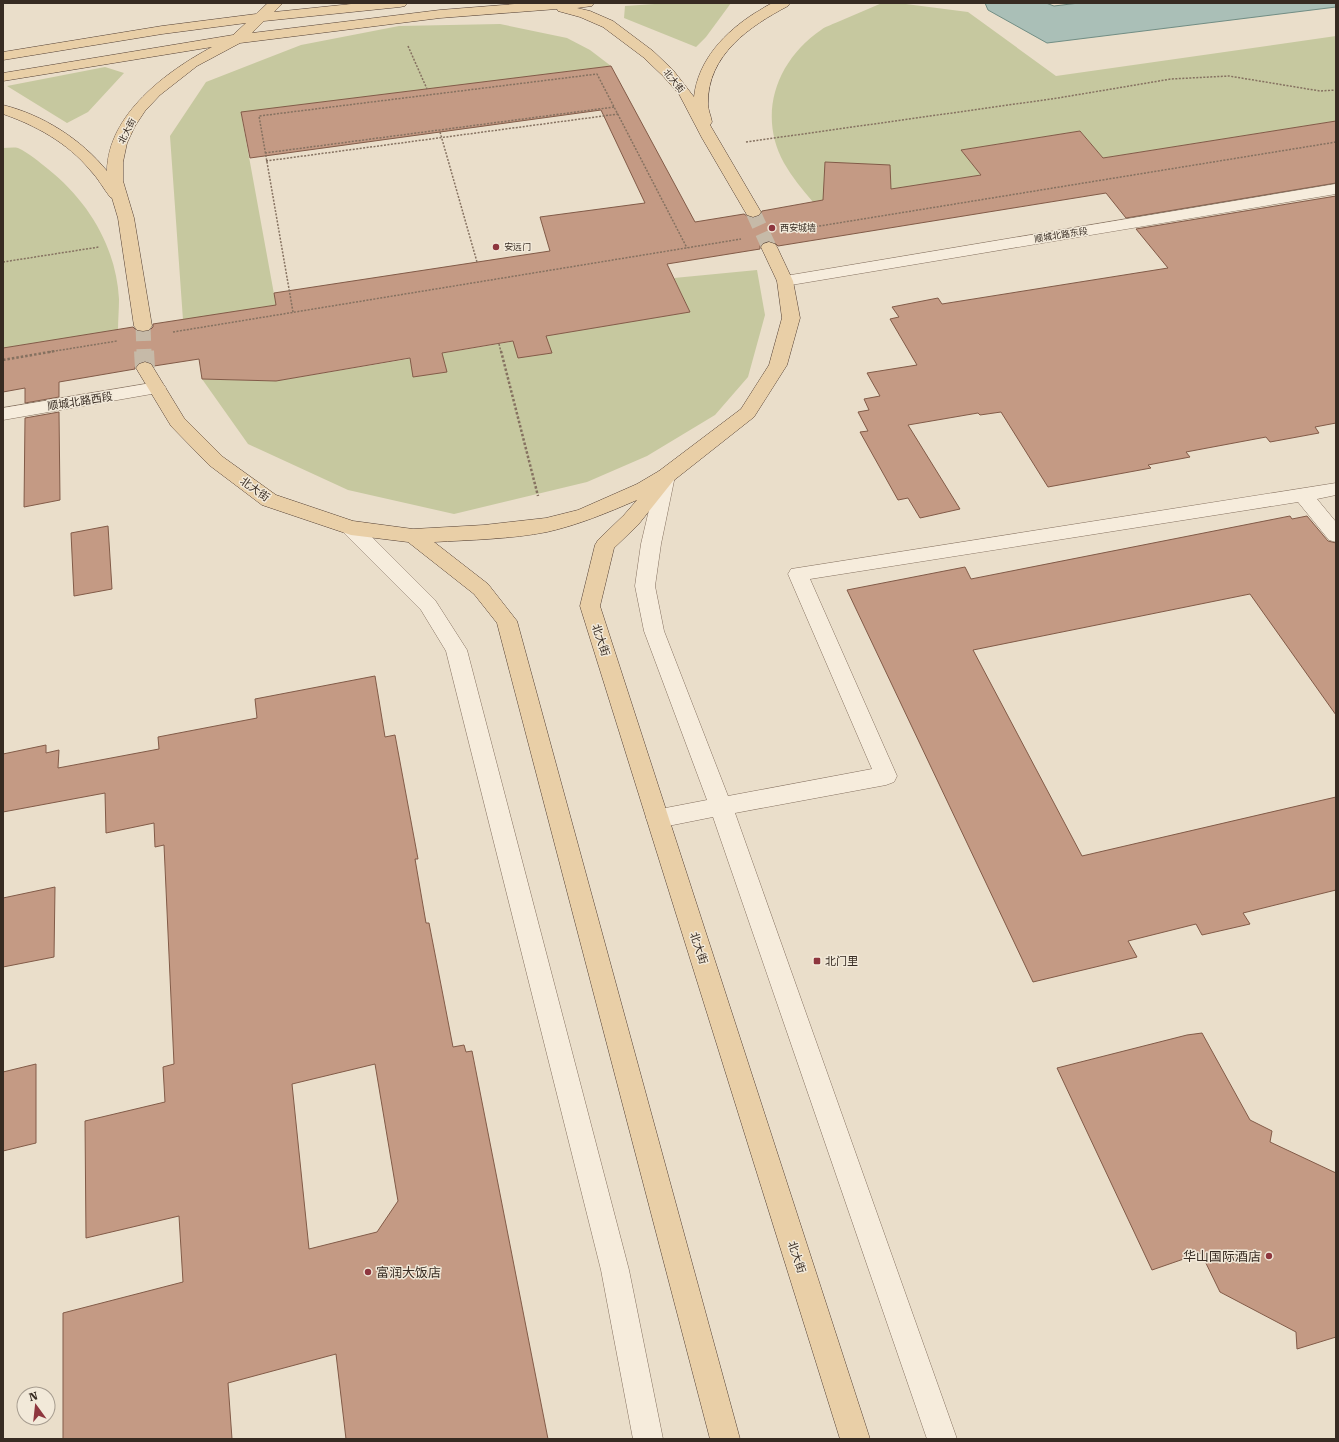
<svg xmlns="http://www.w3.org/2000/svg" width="1339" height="1442" font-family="'Roboto Serif','Noto Sans SC',serif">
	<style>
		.green { fill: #c6c89f }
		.water { fill: #aabfb7; stroke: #718d84 }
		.building { fill: #c49a84; stroke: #825b48; fill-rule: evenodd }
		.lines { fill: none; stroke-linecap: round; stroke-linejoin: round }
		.major-tunnel-far1 { stroke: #c6baa8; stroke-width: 15; stroke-dasharray: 15 8; stroke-linecap: butt }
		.major-tunnel { stroke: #c6baa8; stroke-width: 20; stroke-dasharray: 20 10; stroke-linecap: butt }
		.minor-casing { stroke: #857160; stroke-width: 1 }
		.major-casing { stroke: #544034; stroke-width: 1 }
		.path-far1 { stroke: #857160; stroke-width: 1.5; stroke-dasharray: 2 1.5; stroke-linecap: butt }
		.path { stroke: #857160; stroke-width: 2.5; stroke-dasharray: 2.5 2; stroke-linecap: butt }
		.minor { fill: #f6ecdc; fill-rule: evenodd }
		.major { fill: #e9cfa7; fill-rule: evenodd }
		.poi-dot { fill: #8e363e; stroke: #f2e9d9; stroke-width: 1.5 }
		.labels { text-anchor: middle; stroke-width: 3; stroke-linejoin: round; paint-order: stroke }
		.far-street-label { font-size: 9px; fill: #372b22; stroke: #f2e9d9 }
		.far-poi-label { font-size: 9px; fill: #372b22; stroke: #f2e9d9; text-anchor: start }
		.street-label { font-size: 11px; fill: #372b22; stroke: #f2e9d9 }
		.poi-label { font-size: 11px; fill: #372b22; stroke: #f2e9d9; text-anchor: start }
		.near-poi-label { font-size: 13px; fill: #372b22; stroke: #f2e9d9; text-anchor: end }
	</style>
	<rect width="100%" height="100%" fill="#eadeca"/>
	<path class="green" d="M669 3H731L706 37 696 47 624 18 625 6Z
		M882 3H898L968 12 1056 76 1336 36V121L1103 158 1080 131 961 150 981 175 813 202C802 189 792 177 784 163 757 114 777 60 821 30 826 26 834 24 840 21 854 15 868 9 882 3Z
		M500 24 567 38 590 50 611 66 241 113 276 305 183 320 170 136 206 82 301 45 399 26Z
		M105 67 124 73 88 112 67 123 7 86Z
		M3 148C8 148 14 147 18 148 29 153 39 162 48 169 89 202 116 247 119 299 119 310 118 320 118 330L3 348Z
		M757 270 765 315 748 377 715 415 647 456 587 482 454 514 348 490 248 444 202 379 276 381 690 312 674 278Z"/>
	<path class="water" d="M985 3H1046L1054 6 1079 3H1336V7L1047 43 988 10Z"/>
	<path class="building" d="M611 66 695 222 744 214 747 216 753 218 760 216 762 211 823 200 825 162 890 165 891 189 981 175 961 150 1080 131 1103 158 1336 121V183L1126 218 1106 193 778 246 775 243 769 241 762 243 760 246V249L667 264 690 312 546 336 552 353 518 358 513 341 442 353 447 372 413 377 410 358 276 381 202 379 199 359 154 366 151 363 145 361 138 363 135 367V369L59 382V397L25 403V388L3 392V348L133 327 137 331H149L153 327V324L276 305 274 293 550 251 540 217 645 203 601 110 250 158 241 112Z
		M1336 196V423L1315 427 1319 433 1270 442 1266 437 1186 452 1190 457 1148 465 1151 468 1048 487 1001 412 980 415 978 413 908 425 960 509 920 518 908 498 898 500 860 432 868 431 858 412 869 410 864 399 880 396 867 373 917 365 890 319 899 317 892 307 938 298 942 304 1168 268 1136 229Z
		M59 412 60 500 24 507 25 418Z
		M1290 516 1292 519 1307 516 1328 541 1336 543V715L1250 594 973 650 1082 856 1336 797V890L1243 913 1250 924 1202 935 1196 924 1128 941 1137 957 1033 982 847 590 965 567 971 579Z
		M108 526 112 589 74 596 71 533Z
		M375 676 385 737 395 735 418 859H415L426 923H429L453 1047 464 1045 466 1052 472 1051 548 1439H346L336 1354 228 1383 232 1439H63V1313L183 1282 179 1216 86 1238 85 1121 165 1102 163 1067 174 1064 164 845 155 847 154 823 106 833 105 793 3 812V754L46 745V753L59 750 58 768 159 749 158 737 257 718 255 699ZM375 1064 398 1201 377 1232 309 1249 292 1084Z
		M55 887 54 957 3 967V898Z
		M1202 1033 1250 1120 1272 1131 1270 1142 1336 1173V1337L1297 1349 1296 1332 1220 1292 1201 1253 1152 1270 1057 1068 1187 1035Z
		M36 1064V1143L3 1151V1072Z"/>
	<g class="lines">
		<path class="major-tunnel-far1" d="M753 212 769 247
			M143 326 144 352"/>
		<path class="major-tunnel" d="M144 351 145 368"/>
		<defs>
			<path id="minor" d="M1336 184V194L785 286 779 285 777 281 779 277 785 276Z
				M157 382 163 384 166 388 163 392 3 420V408Z
				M666 470 673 471 675 476 661 544 655 586 664 631 728 796 872 769 788 574 791 569 1336 483V495L1317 499 1336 522V542L1329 540 1298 502 810 579 897 776 894 782 886 785 735 813 957 1439H927L713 817 658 828 650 825 646 818 650 811 707 800 644 631 635 586 641 544 657 476 659 471Z
				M351 521 358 523 435 600 467 650 629 1270 663 1439H633L601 1270 446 651 421 610 344 533 341 528 344 523Z"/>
			<path id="major" d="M268 3H283L274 12 361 3H407L405 6 400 7 264 21 252 33 440 10 528 3H594L592 6 577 8 590 11 613 21 653 51 673 70 694 97C698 60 725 32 755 13 761 10 768 4 774 3 779 2 785 3 790 3L788 6C750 26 707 55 708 104 708 110 711 116 712 122L710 125 761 212 759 215 753 217 747 215 702 138 679 94 663 76 643 57 603 27 580 17 558 11 557 9 440 18 240 43 197 66 160 95 145 111 135 126 127 143 123 162V181L134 218 152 326 149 330 143 331 137 330 134 326 118 218 112 198 110 197C103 188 98 178 90 170 68 143 35 125 3 114V105C43 115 81 139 107 171 108 114 167 71 212 47L3 81V73L233 35 246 23 162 34 3 60V52L162 26 256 14Z
				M769 242 775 244 777 247 793 281 800 318 787 365 754 417 673 481 638 525 614 548 600 606 870 1439H840L580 606 595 545 598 540 624 515 637 500C607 513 578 525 547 532 512 539 470 540 434 542L488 584 517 621 740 1439H710L497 623 474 594 408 542 351 535 262 505 209 465 171 426 136 368 139 364 145 362 151 364 184 418 223 457 276 495 353 521 413 529 484 525 546 518 578 510 637 484 659 471 741 409 769 365 782 318 777 281 761 247 763 244Z"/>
		</defs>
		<use href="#minor" class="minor-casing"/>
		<use href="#major" class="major-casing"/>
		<path class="path-far1" d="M408 46 427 89
			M440 132 477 262
			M746 142 1058 98 1171 79 1229 76 1320 91 1336 90
			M265 153 614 107
			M266 161 618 114
			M795 230 1336 142
			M3 262 99 247
			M293 312 259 116 597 74 687 248
			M173 332 741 239
			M499 344 501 352
			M49 352 117 341"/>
		<path class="path" d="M501 351 538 496
			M3 360 55 351"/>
		<use href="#minor" class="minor"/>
		<use href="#major" class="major"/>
	</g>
	<g class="poi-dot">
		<circle cx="772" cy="228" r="4"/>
		<circle cx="496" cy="247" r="4"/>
		<rect x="813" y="957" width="8" height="8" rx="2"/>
		<circle cx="1269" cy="1256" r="4"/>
		<circle cx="368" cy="1272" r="4"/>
	</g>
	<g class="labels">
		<g class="far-street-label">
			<text transform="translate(674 81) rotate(50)" y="3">北大街</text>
			<text transform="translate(127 131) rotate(-63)" y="3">北大街</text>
			<text transform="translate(1061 235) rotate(-9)" y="3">顺城北路东段</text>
		</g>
		<g class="far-poi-label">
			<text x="780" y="231">西安城墙</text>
			<text x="504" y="250">安远门</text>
		</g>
		<g class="street-label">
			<text transform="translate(80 401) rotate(-9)" y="4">顺城北路西段</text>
			<text transform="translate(255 489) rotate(35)" y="4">北大街</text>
			<text transform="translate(601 640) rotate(72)" y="4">北大街</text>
			<text transform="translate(699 948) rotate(72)" y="4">北大街</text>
			<text transform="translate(797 1257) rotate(72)" y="4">北大街</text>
		</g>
		<g class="poi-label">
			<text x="825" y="965">北门里</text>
		</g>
		<g class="near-poi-label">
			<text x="1261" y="1261">华山国际酒店</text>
			<text x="376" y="1277" text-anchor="start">富润大饭店</text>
		</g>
	</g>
	<rect width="1339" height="1442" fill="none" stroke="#372b22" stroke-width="8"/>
	<g transform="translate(36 1406) rotate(345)"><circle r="19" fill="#f2e9d9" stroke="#a79d90"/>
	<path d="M0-3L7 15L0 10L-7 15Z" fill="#8e363e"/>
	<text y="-6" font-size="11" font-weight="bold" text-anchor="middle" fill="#372b22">N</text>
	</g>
</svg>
